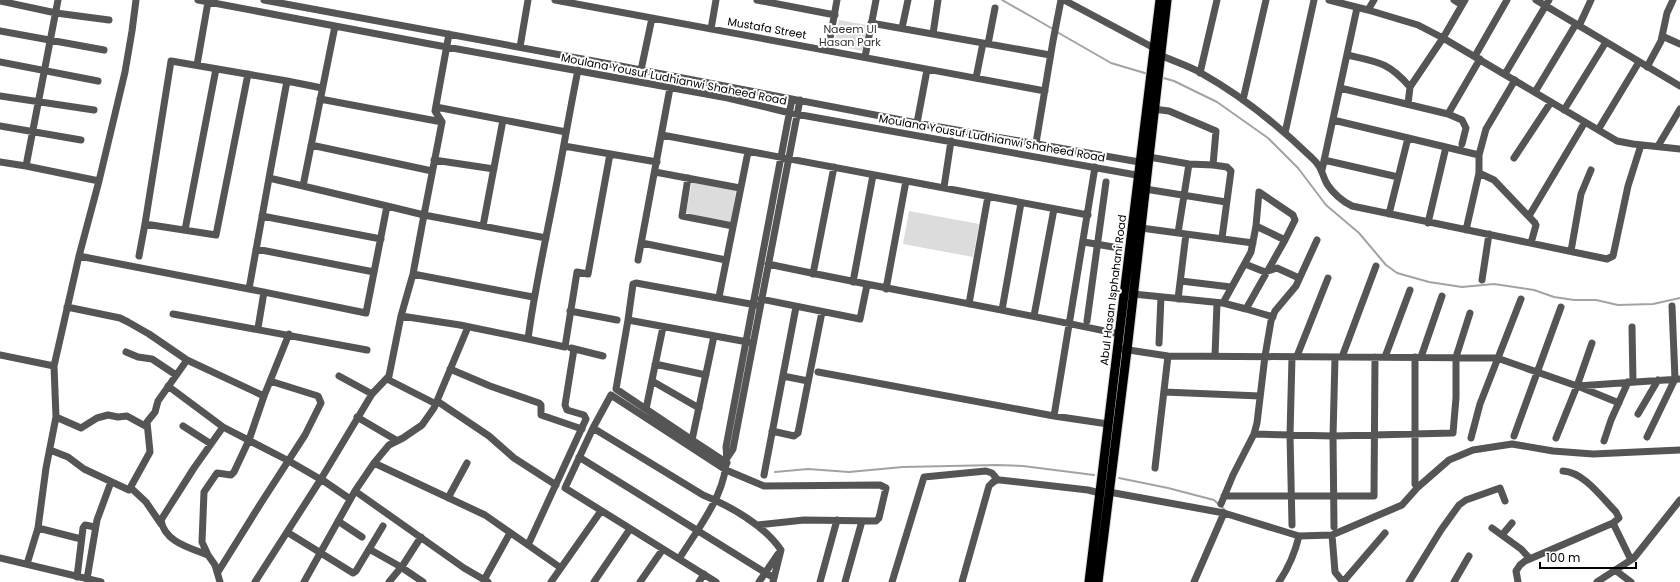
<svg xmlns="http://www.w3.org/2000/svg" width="1680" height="582" font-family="Poppins,sans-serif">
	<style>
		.green { fill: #dcdcdc }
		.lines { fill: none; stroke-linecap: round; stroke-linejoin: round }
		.stream { stroke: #a3a3a3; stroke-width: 2 }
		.major-casing { stroke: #dbdbdb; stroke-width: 11 }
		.minor { stroke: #555; stroke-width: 7 }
		.major { stroke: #000; stroke-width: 9 }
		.labels { text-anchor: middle; stroke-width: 4; stroke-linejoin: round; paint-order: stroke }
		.street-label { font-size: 11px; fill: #000; stroke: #fff }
		.park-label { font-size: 11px; fill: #333; stroke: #fff }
	</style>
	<rect width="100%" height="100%" fill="#fff"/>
	<path class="green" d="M839 20 867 25 862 51 834 45Z
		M692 182 736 190 731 222 686 213Z
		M909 211 979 224 973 257 903 244Z"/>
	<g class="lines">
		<path class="stream" d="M1002 0 1053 29
			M1057 32 1111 63 1148 74
			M1160 77 1174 81 1217 102 1268 138 1298 168 1326 205 1359 233 1386 265 1397 273 1429 282 1462 287 1494 284 1534 290 1554 297 1574 300H1596L1618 305 1653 304 1680 298
			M775 472 808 469 849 472 903 467 997 465 1023 466 1094 475
			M1119 478 1168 488 1214 500 1225 510"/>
		<defs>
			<path id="major" d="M1089 582 1160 0
				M1098 582 1127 350 1167 0"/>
		</defs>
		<use href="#major" class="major-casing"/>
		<path class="minor" d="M198 0 430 44 728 98 790 113 1142 176
			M264 0 615 65 917 123 1145 163
			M555 0 1045 91
			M757 0 835 15
			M1064 0 1154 48
			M1329 0 1368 10 1418 25 1443 38 1617 141 1633 144 1680 149
			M1454 0 1462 5
			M1536 0 1680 86
			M0 1 56 13 109 20
			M1368 10 1374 0
			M871 23 1050 55
			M335 26 303 186 269 178 249 289 366 313 387 206 424 215 442 122 435 111 449 34
			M1579 26 1591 0
			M902 28 908 0
			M711 29 716 0
			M0 31 104 50
			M933 34 938 0
			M1662 36 1680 44
			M988 44 995 8
			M520 47 528 0
			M828 50 837 0
			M1160 55C1173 61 1189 66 1201 73 1242 96 1279 126 1312 158 1323 168 1321 173 1327 184 1333 193 1342 201 1352 206L1607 259 1613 256 1628 186 1641 145
			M1347 55C1378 62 1388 62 1410 87L1408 104
			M1475 56 1507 0
			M865 57 876 0
			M0 62 98 81
			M197 65 208 2
			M1647 67 1661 41 1667 13 1673 0
			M641 70 652 18
			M1200 73 1217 0
			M1505 74 1549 0
			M976 78 983 43
			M1410 87 1443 38 1465 0
			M1340 88 1448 114 1462 120 1466 128 1462 144
			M1535 92 1576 24
			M0 96 94 110
			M320 99 442 122
			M1243 100 1266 0
			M436 107 566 132
			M1564 110 1606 42
			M1448 114 1480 59
			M1333 120 1479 155
			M917 123 927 70
			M0 126 81 140
			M1598 130 1639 62
			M1285 133 1314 0
			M662 135 1088 215
			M1036 143 1053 41 1061 0
			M311 145 432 171
			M564 146 657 162
			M1658 146 1680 109
			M1149 157 1189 164 1213 165 1216 131 1169 111 1153 109
			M1514 158 1551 102
			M434 160 494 169
			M1324 160 1398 177
			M0 162 26 166 58 0
			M1213 165 1227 167 1231 171 1222 238
			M26 166 99 181 79 256 249 289
			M1322 170 1357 8
			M655 172 740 188
			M1479 173 1494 180 1535 223 1536 225 1531 243
			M269 178 287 81 322 88
			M688 178 682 216 733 226
			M99 181 125 72 132 31 136 0
			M303 186 387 206
			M944 187 951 141
			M1145 189 1226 202
			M1389 214 1408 138
			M262 216 381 239
			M1529 216 1585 122
			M1428 223 1446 147
			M145 224 216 235 248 74
			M483 226 503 120
			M1141 228 1253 243
			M185 230 216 69
			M1466 230 1479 173V155L1486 129 1515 80
			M1178 233 1189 164
			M546 238 424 215 413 274 401 316 460 325 528 339C534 293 544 248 553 202 562 158 569 114 578 70
			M1084 242 1119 248
			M642 243 726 260
			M256 249 374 272
			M1571 251 1581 194 1591 170
			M139 256 145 224 171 61 287 81
			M638 260 670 88
			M768 264C885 289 1003 309 1119 334
			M1245 264 1265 272 1277 268 1299 278
			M413 274 533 297
			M813 274 834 167
			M1482 280 1489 234
			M1181 281 1231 287
			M853 282 873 175
			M886 289 906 181
			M1133 294 1223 303 1251 252 1256 226 1259 192 1293 215 1295 220 1285 240
			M719 297 748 152
			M761 299 860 319 867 285
			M1178 299 1186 234
			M1223 303 1246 309 1285 240 1256 226
			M969 304 988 196
			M67 307 120 318 128 322 149 334 187 360 264 396
			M1246 309 1273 317
			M1002 310 1021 203
			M570 311 617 320
			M173 314 367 350
			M1034 316 1054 209
			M628 320 633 284 636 283 756 305
			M1087 321 1106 182
			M1632 327 1633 382
			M258 328 264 292
			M714 336 692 440 616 389 628 320 753 343
			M528 339 565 347 577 272 588 274 610 154
			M1159 343 1161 297
			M571 348 603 356
			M1122 349 1168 356 1497 358 1577 386 1680 379
			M126 352 138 357 152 359 176 375
			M0 355 54 366 79 256
			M1215 356 1217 303
			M1297 356 1328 278
			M1342 357 1376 266
			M1385 357 1410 290
			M1421 357 1442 296
			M655 364 706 375
			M450 369 490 386 539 403 541 405V415L582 429
			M818 372 1054 416 1108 424
			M339 376 372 394
			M783 376 808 381
			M387 379 436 404
			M652 381 699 408
			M168 386 223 427 289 461 320 479
			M1580 387 1619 403
			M1164 392 1260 396
			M437 401 489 436 514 458 556 485
			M646 409 663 327
			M1638 414 1658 380
			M1054 416 1095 167
			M56 417 81 428 97 418 108 415 118 417 127 416 147 427
			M357 417 396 440
			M183 426 211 444
			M593 428 703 495C730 506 764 525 781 550L773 582
			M772 431 794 436 798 433 822 312
			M1254 434 1333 436 1453 433 1456 398V357L1470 313
			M1514 436 1561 307
			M1647 437 1675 379 1672 306
			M1471 438 1480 404 1521 299
			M1556 438 1577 386 1592 343
			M692 440 727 463
			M1604 441 1611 420 1628 382
			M50 450 68 457 84 469 129 490 150 452 147 422 155 412 158 401 187 360
			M579 457 774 578
			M727 458 733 449 800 100
			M374 463 485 515 561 568
			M1155 468 1168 356
			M764 475 796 307
			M321 479 350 499
			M1415 484V357
			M131 488 146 502 161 524
			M355 491 464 568 488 582
			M1109 492 1224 513 1299 536 1332 535 1402 505 1418 487 1449 460 1473 450 1512 444 1553 451 1593 454 1680 450
			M1224 496H1374L1375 357
			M448 498 467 463
			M1221 504 1233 475 1254 434 1257 423 1265 356 1271 321 1275 311 1296 286 1317 240
			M338 521 362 537
			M1613 523 1631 560
			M1292 525 1290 435 1292 357
			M1334 527 1333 436 1335 358
			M38 528 81 539
			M1492 528 1521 549 1530 559
			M287 532 353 573 356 571 383 526
			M1332 535 1335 572 1343 582
			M1502 535 1512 523
			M528 545 586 419 584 415 567 410 565 405 574 349
			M369 549 401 567 423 582
			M208 555C191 548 164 542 161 520L194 468 223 427
			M0 558 101 582
			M679 559C700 525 731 489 726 447L792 99
			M27 564 38 528 46 468 56 417 54 366
			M1615 570 1631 582
			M218 572 261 503 305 435 321 403 318 396 270 381
			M77 577 83 528 85 525 95 527
			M87 579 97 520 111 482
			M484 580 510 533
			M220 582 215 565 208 555 202 542 204 492 217 473 231 475 234 472 249 440 264 396 289 334
			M255 582 321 479 372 394 389 376 401 316
			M304 582 355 491 374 463 389 445 403 438 422 425 434 408 468 327
			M389 582 403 565 421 537
			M551 582 601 511
			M594 582 630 529
			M640 582 663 549
			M699 582 704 574
			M716 582 565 488 593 428 611 395 726 470 764 486 880 485 886 488 879 518 876 521 804 520 757 525
			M759 582 778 554
			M820 582 837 520
			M845 582 862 521
			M892 582 924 477 986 471 992 473 997 479
			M962 582 989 486C992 483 995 479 1000 480L1088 490 1100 493
			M1194 582 1224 513
			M1279 582C1289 567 1295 553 1299 536
			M1343 582 1385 533
			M1409 582 1441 530 1459 505 1466 500 1500 488 1505 501
			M1454 582 1469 556
			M1518 582 1516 571 1520 565 1525 561 1613 523 1619 518 1616 512C1602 498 1584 472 1563 471
			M1597 582 1634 558 1680 500"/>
		<use href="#major" class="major"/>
	</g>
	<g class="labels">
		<g class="street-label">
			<text transform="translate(767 28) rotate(10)" y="4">Mustafa Street</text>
			<text transform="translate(674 79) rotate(11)" y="4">Moulana Yousuf Ludhianwi Shaheed Road</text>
			<text transform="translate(992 138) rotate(10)" y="4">Moulana Yousuf Ludhianwi Shaheed Road</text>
			<text transform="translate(1113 290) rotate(-83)" y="4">Abul Hasan Isphahani Road</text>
		</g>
		<g class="park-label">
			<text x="850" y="33">Naeem Ul<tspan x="850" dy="13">Hasan Park</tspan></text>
		</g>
	</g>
	<path d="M1540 562v6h96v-6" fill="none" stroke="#000000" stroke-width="2"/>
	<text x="1546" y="562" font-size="12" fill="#000000" stroke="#ffffff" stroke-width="3" paint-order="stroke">100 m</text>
</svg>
